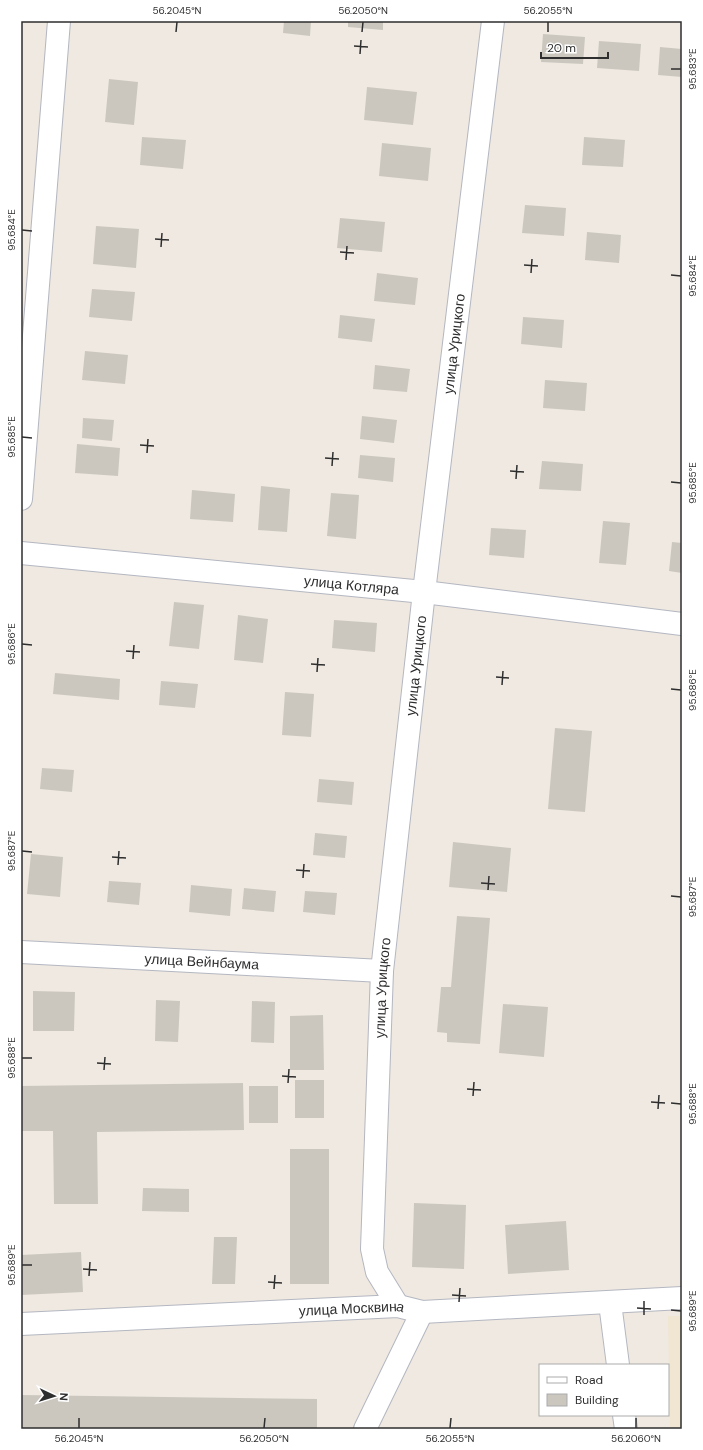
<svg xmlns="http://www.w3.org/2000/svg" width="703" height="1450" font-family="'DM Sans',sans-serif">
	<style>
		.education { fill: #f0e6d1 }
		.building { fill: #cbc7bf }
		.lines { fill: none; stroke-linecap: round; stroke-linejoin: round }
		.minor-casing { stroke: #b4b7c1; stroke-width: 24 }
		.minor { stroke: #fff; stroke-width: 22 }
		.ticks { fill: none; stroke: #2e2e2e; stroke-width: 1.5 }
		.labels { text-anchor: middle; stroke-width: 3.5; stroke-linejoin: round; paint-order: stroke }
		.street-label { font-size: 14px; fill: #2e2e2e; stroke: #fff }
		.neatline { fill: none; stroke: #2e2e2e; stroke-width: 1.5 }
		.ticks-label { font-size: 10px; text-anchor: middle; fill: #2e2e2e }
	</style>
	<rect width="100%" height="100%" fill="#efe9e1"/>
	<path class="education" d="M668 1316H682V1429H670Z"/>
	<path class="building" d="M284 21H311L310 36 283 33Z
		M348 21H383V30L348 27Z
		M543 34 585 37 583 64 541 62Z
		M599 41 641 44 639 71 597 68Z
		M660 47 682 49V77L658 75Z
		M109 79 138 82 134 125 105 122Z
		M367 87 417 92 413 125 364 120Z
		M142 137 186 140 183 169 140 165Z
		M584 137 625 140 623 167 582 165Z
		M382 143 431 148 428 181 379 176Z
		M525 205 566 208 564 236 522 233Z
		M340 218 385 222 382 252 337 248Z
		M96 226 139 229 136 268 93 264Z
		M587 232 621 235 619 263 585 260Z
		M377 273 418 278 415 305 374 301Z
		M92 289 135 292 132 321 89 317Z
		M340 315 375 319 372 342 338 338Z
		M523 317 564 320 562 348 521 344Z
		M85 351 128 355 125 384 82 380Z
		M375 365 410 369 407 392 373 389Z
		M545 380 587 383 585 411 543 408Z
		M362 416 397 420 394 443 360 439Z
		M83 418 114 420 112 441 82 438Z
		M77 444 120 448 118 476 75 473Z
		M360 455 395 458 393 482 358 478Z
		M542 461 583 464 581 491 539 489Z
		M261 486 290 489 287 532 258 530Z
		M192 490 235 494 233 522 190 519Z
		M331 493 359 495 356 539 327 536Z
		M603 521 630 523 626 565 599 563Z
		M491 528 526 530 524 558 489 555Z
		M672 542 682 543V573L669 571Z
		M174 602 204 605 199 649 169 646Z
		M238 615 268 619 263 663 234 660Z
		M334 620 377 623 375 652 332 648Z
		M55 673 120 679 119 700 53 694Z
		M161 681 198 684 195 708 159 705Z
		M285 692 314 694 311 737 282 735Z
		M555 728 592 731 585 812 548 809Z
		M42 768 74 770 72 792 40 789Z
		M319 779 354 782 352 805 317 802Z
		M315 833 347 836 345 858 313 855Z
		M453 842 511 848 507 892 449 887Z
		M31 854 63 857 60 897 27 894Z
		M109 881 141 883 139 905 107 902Z
		M191 885 232 889 230 916 189 912Z
		M244 888 276 891 274 912 242 909Z
		M305 891 337 893 335 915 303 912Z
		M457 916 490 918 480 1044 447 1042V1033L437 1032 441 987H451Z
		M33 991 75 992 74 1031H33Z
		M156 1000 180 1001 178 1042 155 1041Z
		M252 1001 275 1002 274 1043 251 1042Z
		M503 1004 548 1007 544 1057 499 1053Z
		M323 1015 324 1070H290V1016Z
		M295 1080H324V1118H295Z
		M243 1083 244 1130 97 1132 98 1204H54L53 1131H21V1086Z
		M249 1086H278V1123H249Z
		M290 1149H329V1284H290Z
		M143 1188 189 1189V1212L142 1211Z
		M414 1203 466 1205 464 1269 412 1267Z
		M566 1221 569 1270 508 1274 505 1225Z
		M214 1237H237L235 1284H212Z
		M81 1252 83 1292 21 1295V1255Z
		M21 1395 317 1399V1429H21Z"/>
	<g class="lines">
		<defs>
			<g id="minor">
				<path d="M21 499 59 21"/>
				<path id="s1" d="M21 553 424 592 682 624"/>
				<path id="s2" d="M21 952 382 971"/>
				<path d="M610 1303 618 1365"/>
				<path id="s3" d="M398 1306 377 1272 372 1249 382 971 424 592 493 21"/>
				<path id="s4" d="M21 1324 398 1306 422 1312 682 1298"/>
				<path d="M624 1415 626 1429"/>
				<path d="M365 1429 422 1312"/>
			</g>
		</defs>
		<use href="#minor" class="minor-casing"/>
		<use href="#minor" class="minor"/>
	</g>
	<path class="ticks" d="M176 32 177 22M362 32 363 22M548 32V22M354 46 368 47M360 54 361 40M671 69H681M22 230 32 231M155 239 169 240M161 247 162 233M340 252 354 253M346 260 347 246M524 265 538 266M531 273 532 259M671 275 681 276M22 437 32 438M140 445 154 446M147 453 148 439M325 458 339 459M332 466 333 452M510 471 524 472M516 479 517 465M671 482 681 483M22 644 32 645M126 651 140 652M133 659 134 645M311 664 325 665M317 672 318 658M496 677 509 678M502 685 503 671M671 689 681 690M22 851 32 852M112 857 126 858M118 865 119 851M296 870 310 871M303 878 304 864M481 883 495 884M488 890 489 876M671 896 681 897M22 1058H32M97 1063 111 1064M104 1070 105 1057M282 1076 296 1077M288 1083 289 1069M467 1089 481 1090M473 1096 474 1082M651 1102 665 1103M671 1103 681 1104M658 1109 659 1095M22 1265H32M83 1269 97 1270M89 1276 90 1262M268 1282 282 1283M274 1289 275 1275M452 1295 466 1296M459 1302 460 1288M637 1308 651 1309M671 1310 681 1311M644 1315V1301M79 1428V1418M264 1428 265 1418M450 1428 451 1418M636 1428V1418"/>
	<g class="labels">
		<g class="street-label">
			<text dy="5" stroke="none"><textPath href="#s3" startOffset="973">улица Урицкого</textPath></text>
			<text dy="5" stroke="none"><textPath href="#s1" startOffset="332">улица Котляра</textPath></text>
			<text dy="5" stroke="none"><textPath href="#s3" startOffset="649">улица Урицкого</textPath></text>
			<text dy="5" stroke="none"><textPath href="#s2" startOffset="181">улица Вейнбаума</textPath></text>
			<text dy="5" stroke="none"><textPath href="#s3" startOffset="325">улица Урицкого</textPath></text>
			<text dy="5" stroke="none"><textPath href="#s4" startOffset="331">улица Москвина</textPath></text>
		</g>
	</g>
	<rect width="703" height="1450" fill="none" stroke="#ffffff" stroke-width="44"/>
	<rect x="539" y="1364" width="130" height="52" fill="#ffffff" stroke="#ababab"/>
	<rect x="547" y="1377" width="20" height="6" fill="#ffffff" stroke="#ababab"/>
	<text x="575" y="1384" font-size="12" fill="#2e2e2e">Road</text>
	<rect x="547" y="1394" width="20" height="12" fill="#cbc7bf" stroke="#ababab"/>
	<text x="575" y="1404" font-size="12" fill="#2e2e2e">Building</text>
	<g transform="translate(54 1396) rotate(94)" stroke="#ffffff" stroke-width="3" paint-order="stroke">
	<path d="M0-3L7 15L0 10L-7 15Z" fill="#2e2e2e"/>
	<text y="-6" font-size="11" font-weight="bold" text-anchor="middle" fill="#2e2e2e">N</text>
	</g>
	<path d="M541 52v6h67v-6" fill="none" stroke="#2e2e2e" stroke-width="2"/>
	<text x="547" y="52" font-size="12" fill="#2e2e2e" stroke="#ffffff" stroke-width="3" paint-order="stroke">20 m</text>
	<rect x="22" y="22" width="659" height="1406" class="neatline"/>
	<g class="ticks-label">
		<text x="177" y="14">56.2045°N</text>
		<text x="363" y="14">56.2050°N</text>
		<text x="548" y="14">56.2055°N</text>
		<text transform="translate(692 69) rotate(-90)" y="4">95.683°E</text>
		<text transform="translate(11 230) rotate(-90)" y="4">95.684°E</text>
		<text transform="translate(692 276) rotate(-90)" y="4">95.684°E</text>
		<text transform="translate(11 437) rotate(-90)" y="4">95.685°E</text>
		<text transform="translate(692 483) rotate(-90)" y="4">95.685°E</text>
		<text transform="translate(11 644) rotate(-90)" y="4">95.686°E</text>
		<text transform="translate(692 690) rotate(-90)" y="4">95.686°E</text>
		<text transform="translate(11 851) rotate(-90)" y="4">95.687°E</text>
		<text transform="translate(692 897) rotate(-90)" y="4">95.687°E</text>
		<text transform="translate(11 1058) rotate(-90)" y="4">95.688°E</text>
		<text transform="translate(692 1104) rotate(-90)" y="4">95.688°E</text>
		<text transform="translate(11 1265) rotate(-90)" y="4">95.689°E</text>
		<text transform="translate(692 1311) rotate(-90)" y="4">95.689°E</text>
		<text x="79" y="1442">56.2045°N</text>
		<text x="264" y="1442">56.2050°N</text>
		<text x="450" y="1442">56.2055°N</text>
		<text x="636" y="1442">56.2060°N</text>
	</g>
</svg>
